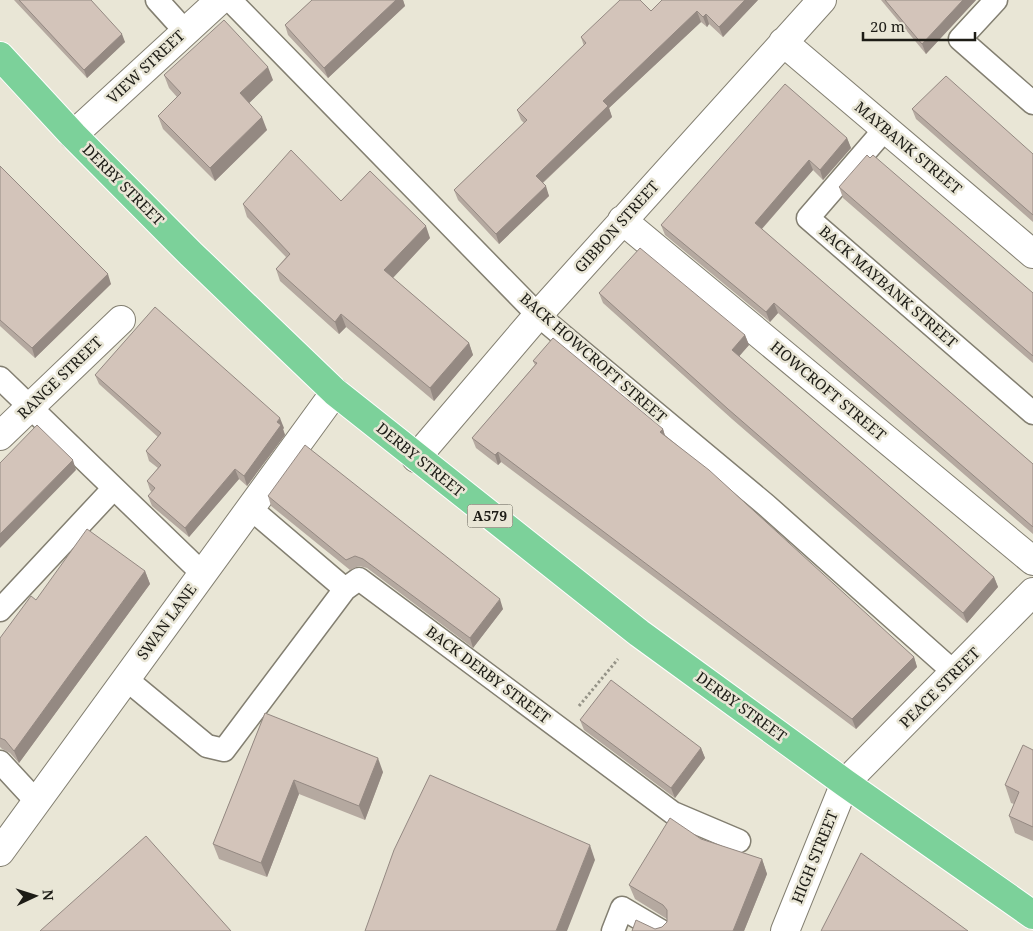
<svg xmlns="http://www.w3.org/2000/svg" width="1033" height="931" font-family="'Noto Serif',serif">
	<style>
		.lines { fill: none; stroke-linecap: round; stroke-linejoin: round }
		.lane-casing { stroke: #837f71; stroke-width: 25 }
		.street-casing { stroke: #837f71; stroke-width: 30 }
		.secondary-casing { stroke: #837f71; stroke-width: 30 }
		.primary-casing { stroke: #fff; stroke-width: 30 }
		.path { stroke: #969488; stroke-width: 3; stroke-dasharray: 2.5 2.5; stroke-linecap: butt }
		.lane { stroke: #fff; stroke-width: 22 }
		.street { stroke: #fff; stroke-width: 28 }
		.secondary { stroke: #fff; stroke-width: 28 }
		.primary { stroke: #7cd19a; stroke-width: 28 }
		.wall { fill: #b5a9a0 }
		.shaded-wall { fill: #948982 }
		.building { fill: #d3c4ba; stroke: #948982 }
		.labels { text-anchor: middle; stroke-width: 5; stroke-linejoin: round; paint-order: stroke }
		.shield { fill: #e9e6d6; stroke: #5a5950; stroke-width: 1 }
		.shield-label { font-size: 14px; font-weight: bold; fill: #1d1c16 }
		.street-label { font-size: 15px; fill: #1d1c16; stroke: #e9e6d6 }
	</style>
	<rect width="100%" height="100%" fill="#e9e6d6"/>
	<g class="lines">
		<defs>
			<path id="lane" d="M157 0 185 31
				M230 0 538 315 766 505 955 673
				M996 0 960 39 1033 103
				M885 129 808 218 1033 413
				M0 378 202 573
				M250 508 345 589 359 579 673 813 739 841
				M0 610 113 489
				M126 679 207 746 224 750 345 589
				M0 762 36 801
				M613 931 622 908 661 931"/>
			<path id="street" d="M783 42 1033 254
				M73 135 220 0
				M622 220 1033 561
				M0 436 121 320
				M416 458 538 315 822 0
				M845 783 1033 592
				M0 852 335 392"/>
			<path id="secondary" d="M785 931 845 783"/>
			<path id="primary" d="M0 56 73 135 191 254 335 392 639 633 845 783 1033 915"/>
		</defs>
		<use href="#lane" class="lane-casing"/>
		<use href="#street" class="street-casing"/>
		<use href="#secondary" class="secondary-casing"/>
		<use href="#primary" class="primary-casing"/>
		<path class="path" d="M579 706 618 659"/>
		<use href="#lane" class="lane"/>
		<use href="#street" class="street"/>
		<use href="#secondary" class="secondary"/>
		<use href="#primary" class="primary"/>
	</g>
	<path class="wall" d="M14 0H91L125 42 87 78Z
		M312 0H403L405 6 328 78 288 35 285 25Z
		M662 0H758L723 37 709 24 707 27 701 22 609 108 612 117 543 183 549 196 499 244 458 200 454 190 524 123 521 120 517 110 584 46 581 37 651 11Z
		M881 0H976L926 54Z
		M164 75 273 80 249 103 267 130 215 181 163 129 158 116 177 97 169 88Z
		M912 109 1033 154V222L916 119Z
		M847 138 851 148 823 180 813 170 762 229 1033 464V534L778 313 770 322 665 235 661 225Z
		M0 166 111 284 35 358 0 326Z
		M839 187 1033 293V363L843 198Z
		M341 201 430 238 393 278 469 343 473 355 434 401 346 327 339 334 280 281 276 269 286 257 247 217 243 204Z
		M599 293 745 335 749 345 739 356 994 577 998 587 967 623 732 419 603 303Z
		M533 361 663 429 665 436 914 657 917 667 856 729 501 462 498 465 476 448 472 438 535 365Z
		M95 375 284 428 283 429 285 435 247 486 239 479 189 537 152 506 148 496 152 492 150 490 147 481 158 468 149 461 146 451 158 437 99 384Z
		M268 496 503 609 473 648 367 568 359 566 350 570 271 506Z
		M145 571 150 584 19 763 10 753 2 749 0 747V638L36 600Z
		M265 713 383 772 365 820 299 794 267 877 219 859 213 844Z
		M580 720 701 748 705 758 675 798 584 730Z
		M1033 750V841L1015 833 1009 816 1014 804 1011 803 1005 785Z
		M701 839 762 859 767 874 744 931 655 929 662 927 667 922V919L635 899 629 885Z"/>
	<path class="shaded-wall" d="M396 0H403L405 6 328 78 324 68Z
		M745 0H758L723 37 719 27Z
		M963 0H976L926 54 922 44Z
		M697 11 701 22 609 108 612 117 539 186 536 176 603 101Z
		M706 14 709 24 707 27 703 17Z
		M122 34 125 42 87 78 84 70Z
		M268 67 273 80 245 107 240 93Z
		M262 117 267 130 215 181 210 168Z
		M847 138 851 148 823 180 820 170Z
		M809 160 813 170 758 233 755 223Z
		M546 186 549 196 499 244 496 234Z
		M426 226 430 238 388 283 384 270Z
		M108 274 111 284 35 358 32 348Z
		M774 303 778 313 770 322 766 312Z
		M341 314 346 327 339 334 335 322Z
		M745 335 749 345 736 360 732 350Z
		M469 343 473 355 434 401 430 388Z
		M280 418 284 428 283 429 285 435 247 486 244 476 277 422Z
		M663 429 666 439 660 432Z
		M498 452 501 462 498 465 495 455Z
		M73 460 76 470 0 548V534Z
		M235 469 239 479 189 537 185 528Z
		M145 571 150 584 19 763 14 751Z
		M994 577 998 587 967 623 963 613Z
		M500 599 503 609 473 648 470 638Z
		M914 657 917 667 856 729 852 719Z
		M701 748 705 758 675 798 671 788Z
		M378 758 383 772 365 820 359 806Z
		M294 780 299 794 267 877 261 863Z
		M590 845 595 860 567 931H556Z
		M762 859 767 874 744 931H733Z"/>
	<path class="building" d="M19 0H91L122 34 84 70Z
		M312 0H396L324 68 285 25Z
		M620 0H640L651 11 662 0H745L719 27 706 14 703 17 697 11 603 101 608 106 536 176 546 186 496 234 454 190 527 120 517 110 586 43 581 37Z
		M885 0H963L922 44Z
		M224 20 268 67 240 93 262 117 210 168 158 116 181 93 164 75Z
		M946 76 1033 154V215L912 109Z
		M785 84 847 138 820 170 809 160 755 223 1033 464V527L774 303 766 312 661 225Z
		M291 150 341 201 370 171 426 226 384 270 469 343 430 388 341 314 335 322 276 269 290 254 243 204Z
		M867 155 870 158 873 155 1033 293V356L839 187Z
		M0 166 108 274 32 348 0 320Z
		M640 248 745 335 732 350 994 577 963 613 728 409 599 293Z
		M155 307 280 418 277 422 281 425 244 476 235 469 185 528 148 496 155 488 147 481 161 465 146 451 161 433 95 375Z
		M553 338 663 429 660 432 709 470 914 657 852 719 498 452 495 455 472 438 537 363 533 361Z
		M37 425 73 460 0 534V463Z
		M305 445 500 599 470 638 363 559 355 556 346 560 268 496Z
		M87 529 145 571 14 751 5 740 0 738V638L31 596 36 600Z
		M611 680 701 748 671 788 580 720Z
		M265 713 378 758 359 806 294 780 261 863 213 844Z
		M1023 745 1033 750V827L1009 816 1019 792 1005 785Z
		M430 775 590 845 556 931H365L394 850Z
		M670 818 701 839 762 859 733 931H632L636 920 655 929 662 927 667 922V910L663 905 629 885Z
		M146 836 231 931H40Z
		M861 853 968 931H821Z"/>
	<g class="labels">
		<rect class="shield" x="467.5" y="504.5" width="45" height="23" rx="4"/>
		<g class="shield-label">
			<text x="490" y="521">A579</text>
		</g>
		<g class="street-label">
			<text transform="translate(146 67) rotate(-43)" y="5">VIEW STREET</text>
			<text transform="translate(908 148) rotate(40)" y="5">MAYBANK STREET</text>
			<text transform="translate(123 185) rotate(45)" y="5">DERBY STREET</text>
			<text transform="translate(617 227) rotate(-48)" y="5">GIBBON STREET</text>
			<text transform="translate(888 287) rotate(41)" y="5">BACK MAYBANK STREET</text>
			<text transform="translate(593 358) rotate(41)" y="5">BACK HOWCROFT STREET</text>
			<text transform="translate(60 378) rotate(-44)" y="5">RANGE STREET</text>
			<text transform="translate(828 391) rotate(40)" y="5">HOWCROFT STREET</text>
			<text transform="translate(420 460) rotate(39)" y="5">DERBY STREET</text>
			<text transform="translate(167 622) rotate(-54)" y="5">SWAN LANE</text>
			<text transform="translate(488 675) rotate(37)" y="5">BACK DERBY STREET</text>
			<text transform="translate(940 688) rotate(-45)" y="5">PEACE STREET</text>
			<text transform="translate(741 707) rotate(36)" y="5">DERBY STREET</text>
			<text transform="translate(815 857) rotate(-68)" y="5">HIGH STREET</text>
		</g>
	</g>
	<g transform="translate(35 896) rotate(86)" stroke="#e9e6d6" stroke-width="4" paint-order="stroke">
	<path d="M0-4L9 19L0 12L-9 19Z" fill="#1d1c16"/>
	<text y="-8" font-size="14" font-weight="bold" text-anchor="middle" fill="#1d1c16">N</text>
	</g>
	<path d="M863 32v8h112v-8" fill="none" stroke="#1d1c16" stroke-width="2.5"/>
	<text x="870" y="32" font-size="15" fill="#1d1c16" stroke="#e9e6d6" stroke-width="4" paint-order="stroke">20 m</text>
</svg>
